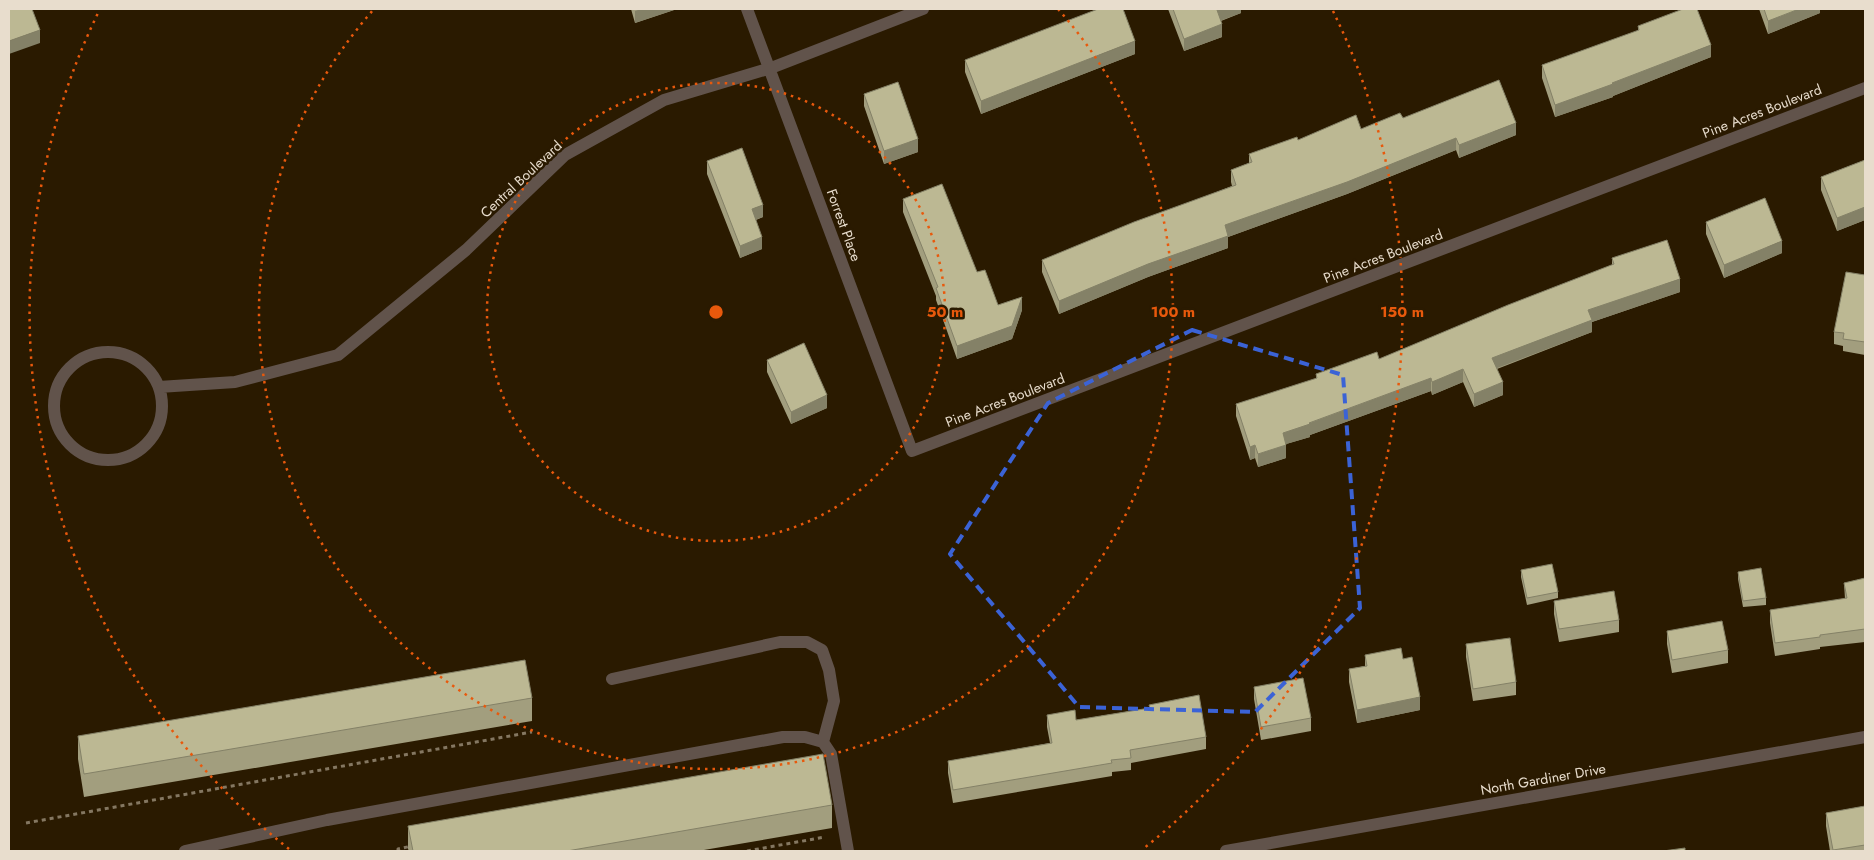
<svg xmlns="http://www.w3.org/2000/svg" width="1874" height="860" font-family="Jost,sans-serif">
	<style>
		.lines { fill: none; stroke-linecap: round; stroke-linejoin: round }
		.path { stroke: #847761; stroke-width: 3; stroke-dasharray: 4 4; stroke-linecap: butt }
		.minor { stroke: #61534b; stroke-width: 12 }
		.wall { fill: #a29e7e }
		.shaded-wall { fill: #848167 }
		.building { fill: #bcb893; stroke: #848167 }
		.marked { fill: none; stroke: #3b63d6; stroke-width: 4; stroke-dasharray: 10 6; stroke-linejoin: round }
		.ring { fill: none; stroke: #e8590c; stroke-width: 2.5; stroke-dasharray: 2.5 5 }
		.labels { text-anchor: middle; stroke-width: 5; stroke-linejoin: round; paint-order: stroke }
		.street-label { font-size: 14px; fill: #e8ddcd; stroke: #2a1a00 }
		.centre { fill: #e8590c; stroke: #2a1a00; stroke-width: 2.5 }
		.ring-label { font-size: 15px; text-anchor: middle; font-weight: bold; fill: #e8590c; stroke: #2a1a00; stroke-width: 5; stroke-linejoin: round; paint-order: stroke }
	</style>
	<rect width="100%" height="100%" fill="#2a1a00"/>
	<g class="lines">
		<path class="path" d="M26 823 532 732
			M398 851V849L412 846
			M747 851 825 837"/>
		<path class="minor" d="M747 9 912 451 1865 88
			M54 406a54 54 0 1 1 108 0a54 54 0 1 1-108 0Z
			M159 387 235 382 338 355 466 250 565 155 664 100 771 68 923 9
			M612 679 780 642H807L822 650 829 670 834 701 823 742
			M185 851 327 820 783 737H805L823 742 831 754 848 851
			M1226 851 1865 737"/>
	</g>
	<path class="wall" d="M631 9H677L635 23Z
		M1168 9H1245L1241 10V13L1221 21 1222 37 1184 51Z
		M1759 9H1820V13L1768 34Z
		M1638 26 1711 57 1613 96V97L1555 117 1542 78V65L1638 31Z
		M1135 54 981 114 965 72V60Z
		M864 94 918 152 884 164 864 106Z
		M1403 118 1516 135 1459 158 1456 150 1347 194 1228 237V248L1148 277 1059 314 1042 272V260L1232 186 1231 182V170L1249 163V154L1298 140 1361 129Z
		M1865 160V220L1837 231 1821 190V177Z
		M707 161 763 217 756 220 762 249 740 258 707 174Z
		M903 199 977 272 998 305 1022 310 1012 339 957 359 936 300V296L903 212Z
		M1706 222 1782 253 1724 278 1706 234Z
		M1612 258 1680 292 1592 322V332L1497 369 1503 395 1474 407 1463 382 1432 395 1431 391 1310 435V437L1286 444V458L1258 467 1255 458 1250 460 1236 416V404L1316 379V374L1379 359 1612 265Z
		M1865 275V355L1843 351V346L1834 344V332Z
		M767 360 827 408 791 424 767 372Z
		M1521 570 1558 592V598L1527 605 1521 577Z
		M1738 572 1766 598V605L1743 607 1738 579Z
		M1865 578V642L1820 647V649L1775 656 1770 623V610L1845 599 1844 583Z
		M1554 601 1619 620V632L1559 642 1554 614Z
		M1667 631 1728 650V663L1672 673 1667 644Z
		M1466 644 1516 682V695L1473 701 1466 657Z
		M1365 655 1403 659 1420 710 1357 723 1349 682V669L1365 666Z
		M1254 687 1311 718V731L1261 740 1254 699Z
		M532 698V721L84 797 78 759V736Z
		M1149 705 1206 737V749L1131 763V770L1112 772V776L953 803 948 773V761L1050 743 1047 727V715L1076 720 1149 708Z
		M832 805V828L698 851H409L408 849V826Z
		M1865 806V851H1830L1826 826V813Z"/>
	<path class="shaded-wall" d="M641 9H677L635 23V11Z
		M1219 9H1245L1241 10V13L1217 22V10Z
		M1799 9H1820V13L1768 34V21Z
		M1222 24V37L1184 51V39Z
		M40 30V43L9 54V41Z
		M1135 41V54L981 114V101Z
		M1711 45V57L1613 96V97L1555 117V105Z
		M1516 123V135L1459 158V145Z
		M1456 138V150L1347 194 1228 237V248L1148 277 1059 314V301L1225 225Z
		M918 139V152L884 164V151Z
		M763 205V217L752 221V209Z
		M1865 207V220L1837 231V218Z
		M762 237V249L740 258V246Z
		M1782 241V253L1724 278V265Z
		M1680 279V292L1592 322V332L1492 370V358L1588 310Z
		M1022 297V310L1012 339 957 359V346Z
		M1463 369V382L1432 395V382Z
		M1431 378V391L1310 435V437L1283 445V433Z
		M1503 382V395L1474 407V394Z
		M827 395V408L791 424V412Z
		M1255 445V458L1250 460V447Z
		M1286 445V458L1258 467V454Z
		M1420 697V710L1357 723V710Z"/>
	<path class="building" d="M9 9H32L40 30 9 41Z
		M1098 9H1123L1135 41 981 101 965 60Z
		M1173 9H1219L1217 10 1222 24 1184 39Z
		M1683 9H1697L1711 45 1612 83 1613 84 1555 105 1542 65 1639 30 1638 26Z
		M1764 9H1799L1768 21Z
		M1499 80 1516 123 1459 145 1456 138 1347 182 1225 225 1228 236 1148 264 1059 301 1042 260 1134 222 1236 185 1231 170 1252 162 1249 154 1297 137 1298 140 1356 115 1361 129 1400 113 1403 118Z
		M898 82 918 139 884 151 864 94Z
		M742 148 763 205 752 209 762 237 740 246 707 161Z
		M1865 160V207L1837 218 1821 177Z
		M942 184 977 272 985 270 998 305 1022 297 1012 326 957 346 936 288 938 287 903 199Z
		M1765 198 1782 241 1724 265 1706 222Z
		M1667 240 1680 279 1588 310 1592 320 1492 358 1503 382 1474 394 1463 369 1432 382 1431 378 1309 423 1310 424 1283 433 1286 445 1258 454 1255 445 1250 447 1236 404 1317 378 1316 374 1377 352 1379 359 1508 305 1614 264 1612 258Z
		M1846 272 1865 275V342L1843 339 1844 333 1834 332Z
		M804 343 827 395 791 412 767 360Z
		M1552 564 1558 592 1527 598 1521 570Z
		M1761 568 1766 598 1743 601 1738 572Z
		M1865 578V629L1820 635V637L1775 643 1770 610 1847 598 1844 583Z
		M1614 591 1619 620 1559 629 1554 601Z
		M1722 621 1728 650 1672 660 1667 631Z
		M1510 638 1516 682 1473 689 1466 644Z
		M1401 648 1403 659 1412 657 1420 697 1357 710 1349 669 1367 666 1365 655Z
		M525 660 532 698 84 774 78 736Z
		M1303 678 1311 718 1261 727 1254 687Z
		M1199 695 1206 737 1130 750 1131 758 1111 760 1112 763 953 790 948 761 1052 743 1047 715 1075 710 1076 720 1150 708 1149 705Z
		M823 754 832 805 567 851H413L408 826Z
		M1865 806V845L1833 850 1826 813Z
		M1685 848V851H1663Z"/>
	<path class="marked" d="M1192 330 1343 375 1360 608 1255 712 1079 707 950 554 1048 403Z"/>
	<g class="ring">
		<circle cx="716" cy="312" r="229"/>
		<path d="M1058 9A457 457 0 1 1 374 9"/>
		<path d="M289 849A686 686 0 0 1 99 11M1333 11A686 686 0 0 1 1143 849"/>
	</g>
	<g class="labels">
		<g class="street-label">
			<text transform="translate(1762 111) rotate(-21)" y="5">Pine Acres Boulevard</text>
			<text transform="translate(521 179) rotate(-43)" y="5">Central Boulevard</text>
			<text transform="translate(844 225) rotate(70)" y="5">Forrest Place</text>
			<text transform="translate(1383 256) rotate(-21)" y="5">Pine Acres Boulevard</text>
			<text transform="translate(1005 400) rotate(-21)" y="5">Pine Acres Boulevard</text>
			<text transform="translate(1543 779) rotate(-10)" y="5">North Gardiner Drive</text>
		</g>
	</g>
	<circle cx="716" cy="312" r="8" class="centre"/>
	<g class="ring-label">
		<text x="945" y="317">50 m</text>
		<text x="1173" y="317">100 m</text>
		<text x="1402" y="317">150 m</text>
	</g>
	<rect width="1874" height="860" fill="none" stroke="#e8ddcd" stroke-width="20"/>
</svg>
